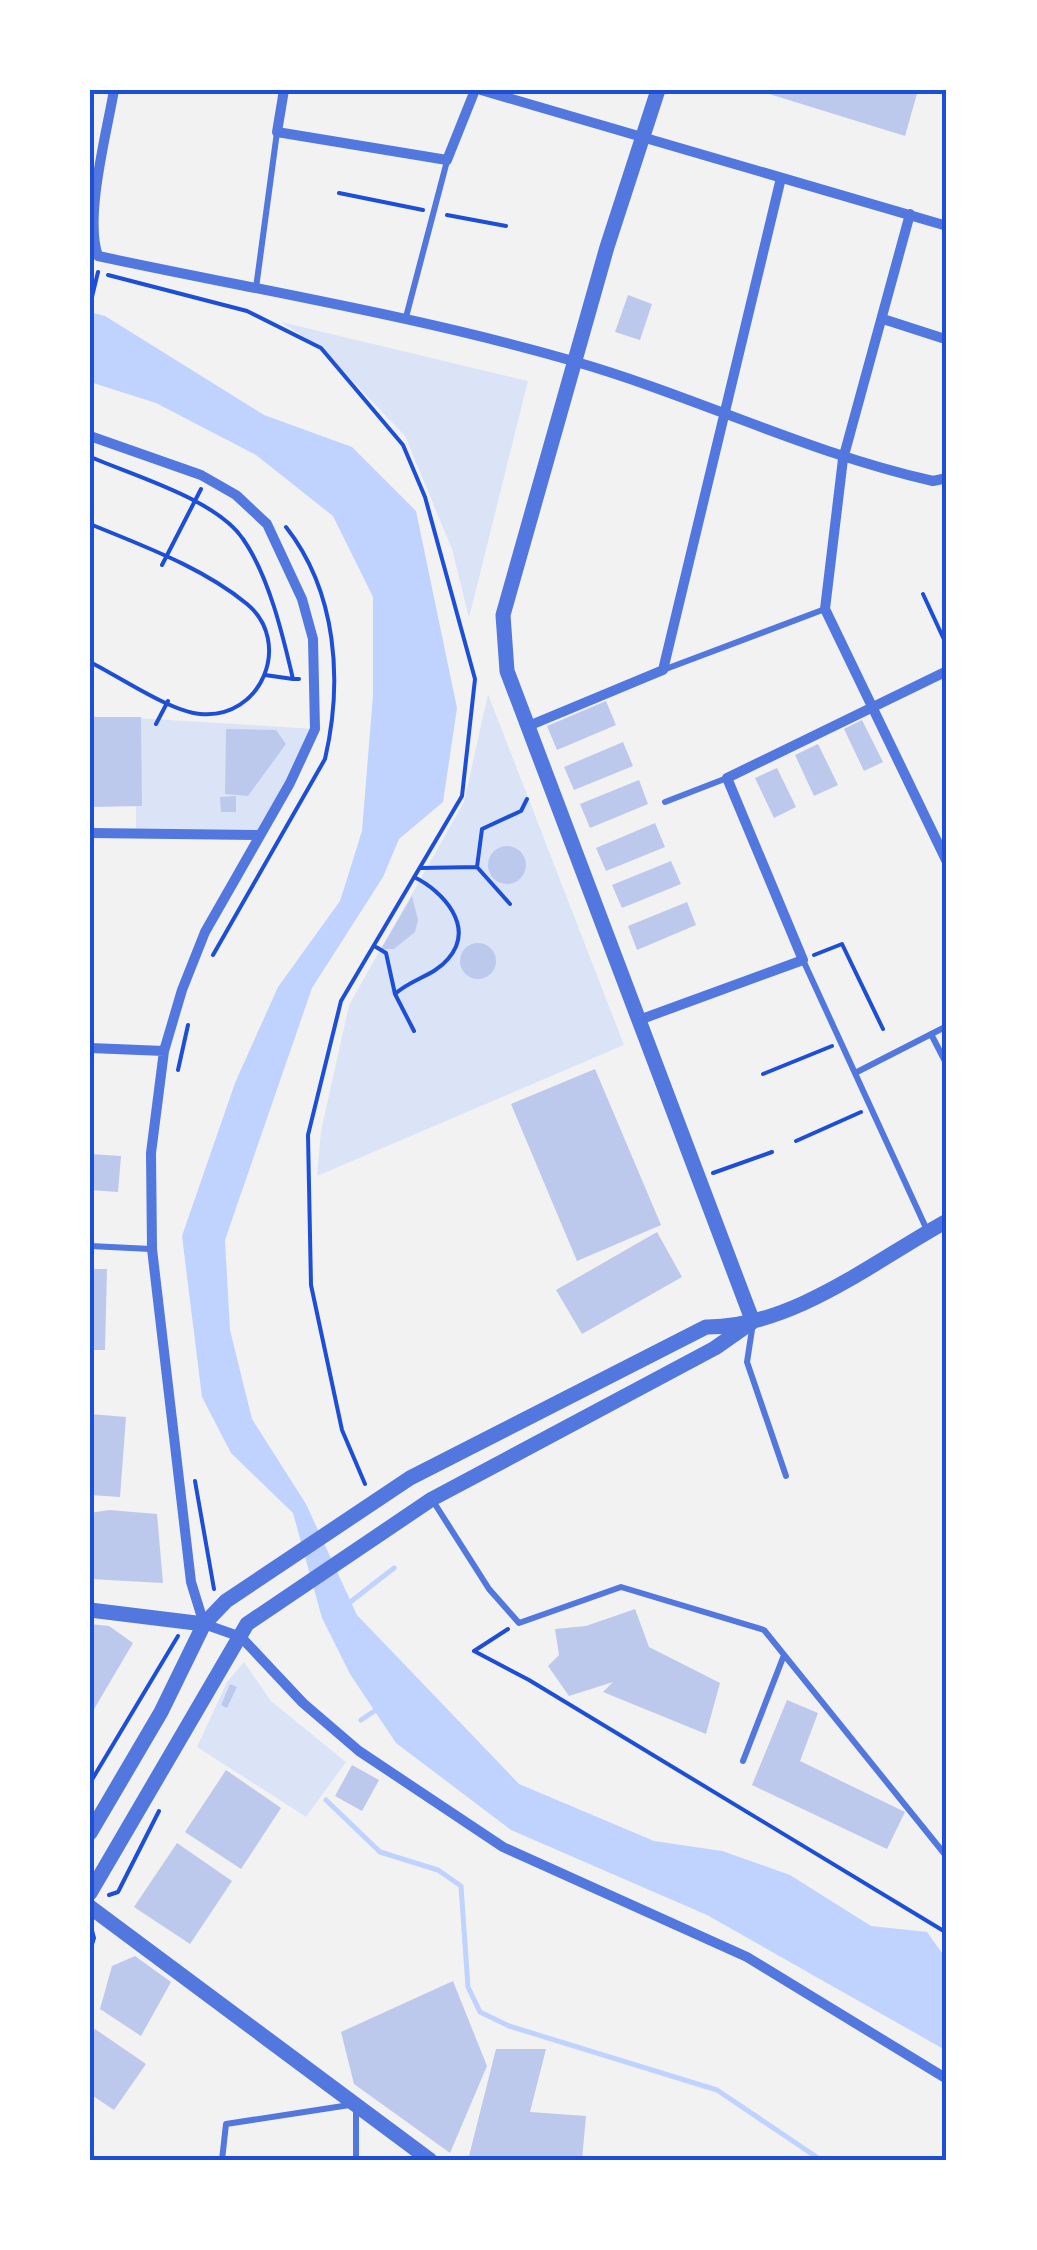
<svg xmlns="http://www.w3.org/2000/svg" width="1037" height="2250" font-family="Raleway,sans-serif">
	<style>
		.green { fill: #dbe4f7 }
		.water { fill: #bfd3fe }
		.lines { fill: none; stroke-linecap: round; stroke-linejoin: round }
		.stream { stroke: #bfd3fe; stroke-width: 5 }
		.building { fill: #bdc9ec }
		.path { stroke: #1d4ed8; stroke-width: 4 }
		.service { stroke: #5277de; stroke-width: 6 }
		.minor { stroke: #5277de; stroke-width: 10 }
		.tertiary { stroke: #5277de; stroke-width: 15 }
		.neatline { fill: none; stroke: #1d4ed8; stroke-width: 4 }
	</style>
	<rect width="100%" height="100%" fill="#f2f2f2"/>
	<path class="green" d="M281 322 528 381 469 618 452 549 405 436 321 348Z
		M488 694 624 1045 317 1176 321 1131 349 1005 464 802Z
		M136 718 315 729 258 835 136 833Z
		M244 1662 271 1701 346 1762 306 1817 197 1747 227 1682Z"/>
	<path class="water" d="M90 312 105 316 264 415 352 447 416 511 457 708 443 802 399 839 383 877 312 988 225 1240 230 1330 252 1419 306 1504 357 1615 519 1784 654 1841 722 1851 790 1875 871 1926 927 1932 947 1960V2051L707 1915 511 1830 396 1743 350 1674 322 1618 293 1513 231 1453 202 1397 182 1236 235 1083 278 987 340 901 362 831 373 695V597L333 516 256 455 156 403 90 382Z"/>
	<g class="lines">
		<path class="stream" d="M349 1603 394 1568
			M361 1720 379 1708
			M326 1800 380 1852 438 1870 461 1886 468 1987 480 2012 509 2026 717 2090 821 2160"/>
	</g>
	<path class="building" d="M756 90H918L905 136Z
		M628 295 652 304 640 340 615 332Z
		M606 701 616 725 557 750 547 726Z
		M90 717H141L142 806 90 807Z
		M862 720 883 762 864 771 844 729Z
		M226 729 276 730 286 744 248 796 225 794Z
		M623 742 633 766 574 790 564 767Z
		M818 744 838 785 814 796 795 755Z
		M777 768 796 807 774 818 755 778Z
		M639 780 648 804 590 828 580 804Z
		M236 796V812H221L220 797Z
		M655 823 665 847 606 871 596 848Z
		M488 865a19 19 0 1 1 38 0a19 19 0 1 1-38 0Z
		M671 861 681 884 622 908 612 885Z
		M412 896 418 920 415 932 394 949H381Z
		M687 902 696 925 637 950 628 926Z
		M460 961a18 18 0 1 1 36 0a18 18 0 1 1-36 0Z
		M595 1069 661 1225 577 1261 511 1104Z
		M90 1154 121 1156 118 1192 90 1190Z
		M657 1232 682 1277 582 1334 556 1290Z
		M90 1269H107L105 1350H90Z
		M90 1414 126 1417 120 1497 90 1495Z
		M109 1510 157 1514 163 1583 90 1579V1513Z
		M635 1609 649 1647 720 1683 706 1734 603 1692 613 1682 569 1696 548 1666 559 1655 555 1629 586 1626Z
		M90 1624 109 1626 133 1643 90 1716Z
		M230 1684 237 1687 227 1708 221 1705Z
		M787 1700 818 1713 800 1761 905 1812 887 1849 752 1785Z
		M352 1765 379 1780 362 1811 335 1796Z
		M226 1770 281 1808 241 1869 185 1832Z
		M177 1843 232 1881 190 1944 134 1907Z
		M135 1956 171 1982 141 2036 100 2009 112 1966Z
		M453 1981 487 2066 450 2153 354 2084 341 2032Z
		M95 2029 146 2064 114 2110 90 2094V2037Z
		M496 2049H546L530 2112 586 2116 582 2160H475L469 2156Z"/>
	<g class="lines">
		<path class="path" d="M339 193 423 210
			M447 215 506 226
			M108 275 247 311 321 348 403 445 425 497 475 679 462 796 341 1001 308 1135 311 1285 342 1430 365 1484
			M90 305 98 272
			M93 458C135 476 217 500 243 539 269 576 283 636 293 679H299
			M90 524C143 546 202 567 247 604 293 642 262 720 200 714 171 712 118 676 90 662
			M162 565 201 489
			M923 594 947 646
			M265 675 293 679
			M156 724 168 701
			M477 867 482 829 521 811 527 799
			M421 868 477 867 510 904
			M376 947 386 953 395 994 414 1031
			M213 955 325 759C343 681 337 592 286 527
			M814 955 842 944 883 1029
			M395 994C411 979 434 976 448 959 476 927 443 891 414 877
			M178 1070 188 1025
			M763 1074 832 1046
			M796 1141 861 1112
			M713 1173 772 1152
			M195 1481 214 1589
			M474 1651 529 1680 947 1933
			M474 1651 508 1629
			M90 1783 178 1636
			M109 1895 118 1892 159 1811
			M90 1951 94 1938 91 1927"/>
		<path class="service" d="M256 288 277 132
			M406 317 447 161
			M663 670 825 609
			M665 802 727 778
			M803 960 927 1230
			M931 1034 947 1065
			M855 1073 947 1026
			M90 1246 151 1249
			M753 1323 747 1362 786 1476
			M433 1501 489 1589 519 1623 621 1587 764 1630 947 1857
			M743 1761 784 1655
			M222 2160 226 2124 356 2104V2160"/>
		<path class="minor" d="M114 90C107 132 84 217 98 256 257 290 417 316 573 361 695 396 808 453 933 481L947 478
			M284 90 277 132 447 160 475 90
			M481 90 947 226
			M910 214 843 459 825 609 947 862
			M883 319 942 338
			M90 436 201 475 236 495 267 524 302 599 313 639 315 729 290 783 205 932 182 990 164 1051 151 1153 152 1249 191 1582 204 1624 241 1637 303 1703 359 1751 503 1847 747 1957 947 2079
			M526 727 663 670 781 178
			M90 833 258 835
			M639 1020 803 960 727 778 947 671
			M90 1048 164 1051"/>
		<path class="tertiary" d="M658 90 607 247 503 615 507 671 753 1322
			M90 1610 204 1624
			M90 1833 161 1712 204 1624 226 1601 410 1478 706 1327C792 1328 874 1261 947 1221
			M90 1893 247 1624 432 1499 715 1348 745 1327
			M90 1907 430 2160"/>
	</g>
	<rect width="1037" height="2250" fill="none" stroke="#ffffff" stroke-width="185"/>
	<rect x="92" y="92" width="852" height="2066" class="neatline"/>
</svg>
